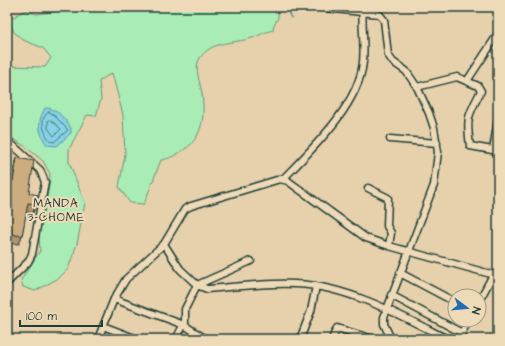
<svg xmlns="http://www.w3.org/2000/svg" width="505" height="346" font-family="'Architects Daughter',sans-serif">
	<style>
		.green { fill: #aaecb6; stroke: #649475 }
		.water { fill: #86d2e5; stroke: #5d969e }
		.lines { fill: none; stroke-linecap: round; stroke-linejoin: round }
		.shore { stroke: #48797b; stroke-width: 1 }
		.stream { stroke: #5d969e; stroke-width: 1.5 }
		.minor-casing { stroke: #1f3d34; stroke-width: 9 }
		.minor { stroke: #eedab8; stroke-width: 6 }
		.wall { fill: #b0946e; stroke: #1f3d34 }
		.building { fill: #cdac80; stroke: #1f3d34 }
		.labels { text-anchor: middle; stroke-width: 4; stroke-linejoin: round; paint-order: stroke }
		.neighbourhood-label { font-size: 12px; letter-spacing: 1px; fill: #1f3d34; stroke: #eedab8 }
	</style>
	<rect width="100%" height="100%" fill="#e7d1ad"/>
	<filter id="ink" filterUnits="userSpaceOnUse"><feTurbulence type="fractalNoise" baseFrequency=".025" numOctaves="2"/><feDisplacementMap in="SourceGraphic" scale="8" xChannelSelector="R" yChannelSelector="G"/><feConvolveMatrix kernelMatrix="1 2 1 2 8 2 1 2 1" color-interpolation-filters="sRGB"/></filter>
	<g filter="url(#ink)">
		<path class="green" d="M58 7H278V18L273 27 274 30C263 32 261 35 252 38 234 44 212 40 200 58 193 68 201 84 202 94 205 114 203 137 185 149 177 154 170 159 161 160L144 204 130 203 119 187 125 154 123 115 112 73 99 81 101 99 96 116 87 115 69 149V162L85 203 77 244 68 269 59 278 35 291 23 287 21 280 40 251 39 235 49 187 50 174 43 161 26 147 7 135V66L45 67 51 58 43 48 23 40 14 32 9 20 25 10 36 14 60 11Z"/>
		<path class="water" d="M45 108C56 107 65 119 71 128V133L57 146 47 145C38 132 37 122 45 108Z"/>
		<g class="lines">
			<path class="shore" d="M49 112 53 114 68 130 54 142 50 141C44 133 38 118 49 112Z
				M51 120 61 129 54 136 48 128V121Z"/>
			<path class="stream" d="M289 7 288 12 291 18"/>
			<defs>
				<path id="minor" d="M317 7 379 14 384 20 388 55 393 62 406 71 417 87 429 113 434 128 438 152 434 185 384 317V324L391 339
					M467 81 498 34
					M417 87 457 77 478 86 481 91C468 116 466 117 470 146L498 151
					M390 139 437 143
					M7 140 40 170 45 182 32 254 28 262 7 283
					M493 150 498 119
					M283 179C312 149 359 105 363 62 365 44 361 25 363 7
					M368 188 388 198 387 226 391 233 389 246
					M164 244 180 269 197 285 207 289C237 287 267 282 296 284 348 286 402 316 447 339
					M400 273 455 302
					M391 295 462 333
					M114 299 184 325 206 339
					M479 301 493 275
					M103 326 137 339
					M98 339 114 299 126 279 164 244 185 209 191 206 280 179 288 181 366 238 389 246 498 276
					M176 339 185 322V309L197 285 251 261
					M300 339 311 311 316 286
					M332 339 337 328 373 339
					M458 339 469 320"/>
			</defs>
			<use href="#minor" class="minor-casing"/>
			<use href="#minor" class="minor"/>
		</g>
		<path class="wall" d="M17 158 29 193 36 204 33 213 26 212 22 236 19 244 8 243 9 237H7V189L11 180 14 167Z"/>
		<path class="building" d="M17 158 34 161 29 193 38 195 36 204 28 203 22 236 11 234 12 228H7V220L9 209H7V199L10 200 11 180 13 181Z"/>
	</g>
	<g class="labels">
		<g class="neighbourhood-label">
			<text x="56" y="207">MANDA<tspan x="56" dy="14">3-CHOME</tspan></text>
		</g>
	</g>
	<rect width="505" height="346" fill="none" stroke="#eedab8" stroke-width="24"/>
	<rect x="12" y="12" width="481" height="322" fill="none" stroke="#1f3d34" stroke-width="1.5" filter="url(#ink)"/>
	<g transform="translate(467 308) rotate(106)"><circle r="19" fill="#eedab8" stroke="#9b9b83"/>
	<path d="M0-3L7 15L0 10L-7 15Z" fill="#1f6fb2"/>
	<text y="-6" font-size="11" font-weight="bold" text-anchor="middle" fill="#1f3d34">N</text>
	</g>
	<path d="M20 320v6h82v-6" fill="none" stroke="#1f3d34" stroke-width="2"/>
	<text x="26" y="320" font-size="12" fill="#1f3d34" stroke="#eedab8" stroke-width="3" paint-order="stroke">100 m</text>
</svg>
